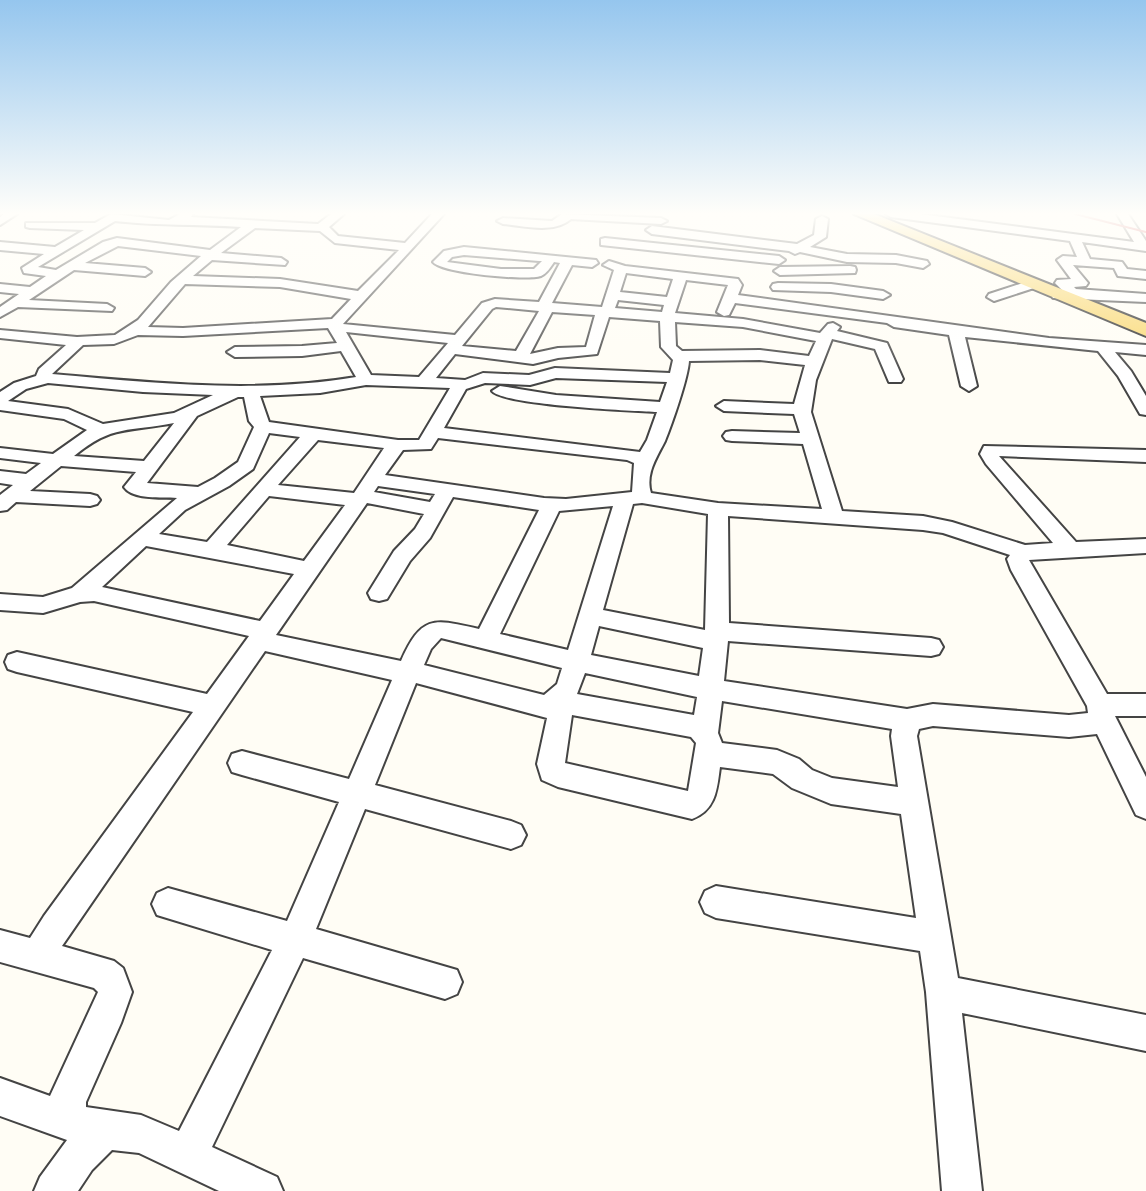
<svg xmlns="http://www.w3.org/2000/svg" width="1146" height="1191" font-family="'Playfair Display',serif">
	<style>
		.lines { fill: none; stroke-linecap: round; stroke-linejoin: round }
		.minor-casing { stroke: #444; stroke-width: 4 }
		.major-casing { stroke: #222; stroke-width: 4 }
		.minor { fill: #fff; fill-rule: evenodd }
		.major { fill: #f9d66b; fill-rule: evenodd }
		.rail { stroke: #c4262e; stroke-width: 2 }
	</style>
	<rect width="100%" height="100%" fill="#fffdf5"/>
	<g class="lines">
		<defs>
			<path id="minor" d="M4 214H17L0 225V217Z
				M111 214 169 220 180 214H193L191 217 318 224 331 214H344L329 227 338 236 405 243 432 214H444L343 324 455 335 482 303 495 299 539 302 560 263 554 262C550 268 547 273 541 276 525 281 442 273 433 262L444 251 464 247 596 260 598 263 592 267 572 265 552 303 602 307 614 270 603 265 609 261 625 266 738 279 742 285 738 295 1049 338 1146 345V355L1115 352 1131 371 1146 396V415L1140 414 1118 376 1098 351 965 337 977 386 969 391 961 386 949 335 894 327 887 323 735 303 729 315 724 316 717 312 728 285 686 280 675 313 743 319 820 333 828 324 833 323 840 327 837 331 887 343 903 379 901 382H889L875 349 832 339 816 380 811 412 842 511 923 516 952 522 1025 545 1053 543 986 464 980 454 984 446 1146 450V462L999 456 1076 542 1146 539V553L1029 560 1107 694H1146V716H1115L1146 777V819L1136 815 1097 734 1069 737 933 726 919 729 917 736 958 978 1146 1015V1051L962 1013 982 1191H942L926 992 920 951 716 918 705 913 700 902 705 891 716 886 916 918 901 814 831 804 792 788 773 774 720 767C717 789 716 810 692 819L558 787 542 780 537 764 547 718 416 683 375 785 511 821 521 825 526 835 521 845 511 849 365 809 316 929 457 970 462 982 457 994 445 999 303 958 212 1147 277 1177 283 1191H219L139 1153 112 1150 92 1170 78 1191H34L40 1177 67 1140 0 1116V1078L50 1096 98 992 94 988 0 962V930L30 938 44 916 193 712 17 672 8 669 5 662 8 655 17 652 207 694 249 636 94 601 80 602 43 613 0 610V594L43 597 72 588 177 498C162 497 133 500 124 487L136 472 61 466 30 491 90 494 97 496 100 500 97 504 90 506 16 502 7 510 0 511V495L13 485 0 483V471L26 474 41 463 0 458V448L53 454 87 430 64 419 0 410V392L14 383 36 376 39 369 66 345 0 338V330L77 337 115 335 138 320 171 282 201 256 118 246 85 263 145 268 151 272 145 276 74 270 29 300 107 304 114 308 112 311 18 307 0 317V307L19 294 0 292V284L30 287 46 276 24 273 22 268 44 254 0 250V242L55 247 84 230 30 228 26 227V223H95ZM115 221C158 226 199 224 241 227L210 250 117 238 103 242 56 270 38 267ZM255 228 320 231 335 243 399 250 358 291 280 279 193 276 212 260 285 265 287 262 281 258 221 253ZM464 255 539 261H542L534 269H501L447 262 452 257ZM626 273 673 279 667 297 620 292ZM185 284 280 287 351 299 332 319 183 328 148 327ZM618 300 664 305 662 312 615 308ZM496 307 539 311 516 351 462 346 492 309ZM552 312 595 315 586 347 558 348 530 354ZM609 317 660 321 661 347 673 360 670 373 555 368 529 375 483 373 465 380 436 378 455 354 533 364 558 358 597 354ZM675 322 743 327 816 341 809 356 760 350 682 351 676 346ZM328 328 337 343 302 346 235 347 227 352 235 357 302 356 341 351 356 377C256 394 154 383 52 374L83 345 114 344 138 335 183 336ZM346 332 448 343 419 377 371 375ZM760 360 805 365 794 404 724 401 716 406 724 411 794 414 800 433 732 431 726 432 723 436 726 440 732 441 803 444 822 509 718 503 651 493C645 474 657 457 665 441 672 424 688 378 689 361ZM556 378 667 382 660 402 556 395 500 386 492 391C503 405 632 411 657 412L647 440 640 452 444 428 466 389 485 383 530 385ZM48 383 143 392 213 395 174 413 103 424 68 409 8 401 26 389ZM366 385 450 388 419 440H398L269 422 260 396 320 393ZM238 397H244L249 421 254 427 238 462 215 478 198 487 147 483 197 416ZM174 423 144 461 74 456C113 424 129 432 174 423ZM269 433 300 437 207 542 159 534 185 510 229 486 253 469ZM438 438 627 460 634 463 632 492 566 499 544 498 385 475 403 450 431 449ZM318 440 384 448 354 493 278 485ZM378 486 435 494 430 502 374 492ZM269 496 345 505 304 561 227 545ZM453 497 539 510 479 629C434 619 422 614 401 661L276 635 367 503 424 514 415 529 394 551 368 593 371 599 379 601 387 599 410 561 430 538ZM642 503 708 514 705 630 603 610 633 504ZM613 506 568 650 500 634 559 511ZM728 516 923 530 943 533 1010 555 1007 559 1011 570 1087 706 1088 713 1069 715 933 704 907 709 724 681 728 641 931 656 939 654 943 647 939 640 931 638 729 623ZM146 546 294 574 260 621 102 587ZM599 626 703 648 699 676 591 655ZM441 638 562 668 557 684 544 695 424 665 431 649ZM265 651 392 680 349 779 242 751 232 754 228 763 232 772 242 775 339 802 287 921 168 888 157 893 152 904 157 915 272 950 179 1131 141 1115 86 1107V1102L121 1023 132 992 123 968 114 961 62 946ZM585 673 697 697 694 715 577 694ZM722 701 892 729 891 736 898 787 832 778 812 770 799 759 777 750 722 743 718 733ZM572 715 691 737 696 743 688 791 565 763Z
				M562 214 661 218 667 221 661 224 571 219C554 234 524 226 503 224L497 221 503 218 552 221Z
				M886 214H920L1134 242 1117 214H1128L1146 241V251L1082 242 1090 259 1122 262 1127 269 1146 271V279L1118 276 1114 268 1073 265 1088 283 1086 286 1074 287 1076 289 1146 294V302L1053 298 1051 295 1053 292 1062 290 1055 283 1057 280 1071 279 1057 260 1063 256 1077 257 1070 241 891 217Z
				M822 216 828 219 826 237 810 247 847 254 896 255 927 261 929 264 923 268 896 263 847 262 800 252 795 254 789 251 652 234 646 230 652 226 797 244 814 235 816 219Z
				M605 238 779 256 785 260 779 264 601 245V239Z
				M850 266 855 267 856 270 855 273 780 275 774 271 780 267Z
				M1032 280 1037 281 1039 284 1037 287 994 301 987 297 989 294Z
				M778 283 831 284 883 291 890 295 883 299 831 292 773 290 771 287 773 284Z"/>
			<path id="major" d="M854 214H874L1146 323V336Z"/>
		</defs>
		<use href="#minor" class="minor-casing"/>
		<use href="#major" class="major-casing"/>
		<use href="#minor" class="minor"/>
		<use href="#major" class="major"/>
		<path class="rail" d="M1075 214 1146 232"/>
	</g>
	<linearGradient id="sky" x2="0" y2="1"><stop stop-color="#95c6ee"/><stop offset="0.56" stop-color="#fffefa"/><stop offset="1" stop-color="#fffefa" stop-opacity="0"/></linearGradient>
	<rect width="1146" height="381" fill="url(#sky)"/>
</svg>
